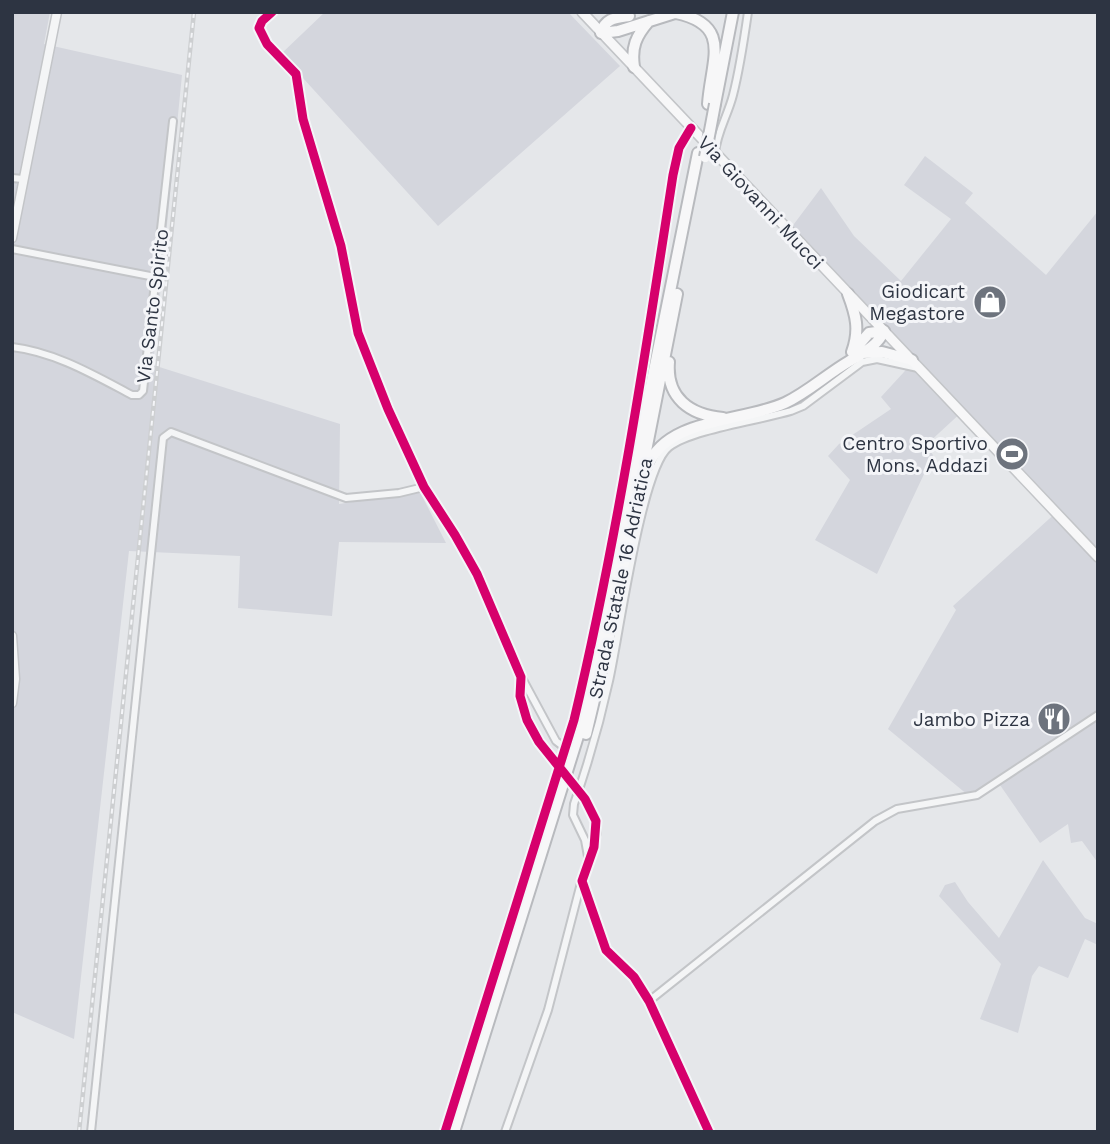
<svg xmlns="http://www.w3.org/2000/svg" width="1110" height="1144" font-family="'Work Sans',sans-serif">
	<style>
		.built { fill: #d4d6dd }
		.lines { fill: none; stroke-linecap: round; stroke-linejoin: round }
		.minor-casing { stroke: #c3c5c8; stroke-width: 10 }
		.tertiary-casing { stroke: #c3c5c8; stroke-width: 11 }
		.secondary-casing { stroke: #c3c5c8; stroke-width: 12 }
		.trunk-casing { stroke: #b8babe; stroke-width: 14 }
		.minor { stroke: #f4f5f6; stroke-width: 6 }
		.tertiary { stroke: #f4f5f6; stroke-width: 8 }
		.secondary { stroke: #f7f7f8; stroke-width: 9 }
		.trunk { stroke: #f7f7f8; stroke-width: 10 }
		.rail-casing { stroke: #cdcfd1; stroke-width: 4.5 }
		.rail { stroke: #f4f5f8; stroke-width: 2; stroke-dasharray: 5; stroke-linecap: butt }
		.minor-bridge-casing { stroke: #c3c5c8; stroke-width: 10; stroke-linecap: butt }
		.trunk-bridge-casing { stroke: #b8babe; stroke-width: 14; stroke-linecap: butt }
		.minor-bridge { stroke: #f4f5f6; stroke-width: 6 }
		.trunk-bridge { stroke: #f7f7f8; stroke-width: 10 }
		.cycleway-casing { stroke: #f4f5f8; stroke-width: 13 }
		.cycleway { stroke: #d6006c; stroke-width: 9 }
		.labels { text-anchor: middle; stroke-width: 6; stroke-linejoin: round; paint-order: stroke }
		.street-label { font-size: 19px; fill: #2d3442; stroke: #f4f5f8 }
		.poi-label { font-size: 19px; fill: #2d3442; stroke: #f4f5f8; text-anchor: end }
	</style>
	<rect width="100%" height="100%" fill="#e5e7ea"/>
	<path class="built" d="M12 12H50L44 44 182 75 153 365 340 424 339 504 420 492 446 543 339 542 332 616 238 608 240 556 129 551 74 1039 12 1012Z
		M325 12H568L620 66 438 226 281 54Z
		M925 156 973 193 965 203 1046 275 1098 211V863L1082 841 1071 843 1068 824 1040 843 1000 785 974 800 888 729 956 610 953 606 1060 509 964 410 926 445 933 455 877 574 815 540 850 480 828 456 839 444 891 409 881 397 915 360 791 228 821 188 854 236 901 281 951 219 904 185Z
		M1043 860 1085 918 1098 924V945L1085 939 1068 978 1039 966 1032 976 1018 1033 980 1019 1001 964 939 896 945 885 955 882 968 902 999 938Z"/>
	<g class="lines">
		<defs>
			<path id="minor" d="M272 12 262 21 259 28 267 44 296 74 303 119 341 246 358 333 372 370 424 487 455 535 477 574 521 677 520 696 527 720 539 742 552 759
				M715 153C717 132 728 115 733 95 740 68 744 40 748 12
				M12 178 23 179
				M12 249 155 277
				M12 347C55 352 94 375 132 395H139L143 391 173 121
				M522 678 556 741 565 748
				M585 799 596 821 597 833 582 881 599 931 606 950 634 977 649 1001 709 1132
				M589 862 585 840 573 815 574 804C588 764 600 722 609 681 619 638 641 469 669 447 690 430 761 420 791 411L803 406 862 362 877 359 918 368
				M649 1001 875 821 897 809 977 795 1098 715
				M91 1132 163 438 171 432 346 498 399 493 424 487
				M445 1132 574 720C617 540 645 357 673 175L679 148 691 128
				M505 1132 548 1010 581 883"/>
			<path id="tertiary" d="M12 238 57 12
				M12 636 15 679 12 703"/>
			<path id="secondary" d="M582 12 1098 557"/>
			<path id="trunk" d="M676 13C733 25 711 60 708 104
				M629 16C616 18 605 18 601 33L618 31 678 12
				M634 67C631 47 636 36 649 21
				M715 104 733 12
				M848 294C856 315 860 330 852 352
				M856 348 869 333 884 331
				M863 353 882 352 912 360
				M669 362C666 398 690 415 723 418
				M648 466C666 418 743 422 785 403 808 392 826 375 848 362 861 354 878 346 884 331
				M586 734 611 628 677 294
				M454 1132 584 717 698 153"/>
		</defs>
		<use href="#minor" class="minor-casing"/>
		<use href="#tertiary" class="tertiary-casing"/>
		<use href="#secondary" class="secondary-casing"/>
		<use href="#trunk" class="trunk-casing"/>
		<use href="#minor" class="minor"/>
		<use href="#tertiary" class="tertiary"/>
		<use href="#secondary" class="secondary"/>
		<use href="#trunk" class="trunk"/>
		<defs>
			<path id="rail" d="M79 1132 194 12"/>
		</defs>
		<use href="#rail" class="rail-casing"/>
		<use href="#rail" class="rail"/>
		<defs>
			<path id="minor-bridge" d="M552 759 585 799"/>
			<path id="trunk-bridge" d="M705 157 715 104"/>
		</defs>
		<use href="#minor-bridge" class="minor-bridge-casing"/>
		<use href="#trunk-bridge" class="trunk-bridge-casing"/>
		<use href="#minor-bridge" class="minor-bridge"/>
		<use href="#trunk-bridge" class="trunk-bridge"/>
		<defs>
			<path id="cycleway" d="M272 12 262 21 259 28 267 44 296 74 303 119 341 246 358 333 388 409 424 487 455 535 477 574 521 677 520 696 527 720 539 742 585 799 596 821 594 847 582 881 606 950 634 977 649 1001 709 1132
				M445 1132 574 720C617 540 645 357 673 175L679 148 691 128"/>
		</defs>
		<use href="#cycleway" class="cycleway-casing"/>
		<use href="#cycleway" class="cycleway"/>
	</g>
	<defs>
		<symbol id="shop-disc" viewBox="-11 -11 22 22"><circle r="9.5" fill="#6d737d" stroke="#f4f5f8"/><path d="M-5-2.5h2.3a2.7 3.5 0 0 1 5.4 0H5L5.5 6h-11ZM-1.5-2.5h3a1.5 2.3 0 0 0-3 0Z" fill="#fff"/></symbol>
		<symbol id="stadium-disc" viewBox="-11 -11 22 22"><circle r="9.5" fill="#6d737d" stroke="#f4f5f8"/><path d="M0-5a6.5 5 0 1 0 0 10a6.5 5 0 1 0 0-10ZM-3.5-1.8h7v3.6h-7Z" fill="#fff"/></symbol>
		<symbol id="restaurant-disc" viewBox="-11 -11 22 22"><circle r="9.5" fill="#6d737d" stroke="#f4f5f8"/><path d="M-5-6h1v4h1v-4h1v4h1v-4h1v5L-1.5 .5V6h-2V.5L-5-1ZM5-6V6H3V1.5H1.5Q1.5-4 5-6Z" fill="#fff"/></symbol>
	</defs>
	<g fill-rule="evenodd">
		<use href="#shop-disc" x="971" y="283" width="38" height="38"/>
		<use href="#stadium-disc" x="993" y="435" width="38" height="38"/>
		<use href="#restaurant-disc" x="1035" y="700" width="38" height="38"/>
	</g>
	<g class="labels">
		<g class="street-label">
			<text transform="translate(761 202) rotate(47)" y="7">Via Giovanni Mucci</text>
			<text transform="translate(152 306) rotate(-83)" y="7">Via Santo Spirito</text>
			<text transform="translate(620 578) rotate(-78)" y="7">Strada Statale 16 Adriatica</text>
		</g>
		<g class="poi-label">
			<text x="965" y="298">Giodicart<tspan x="965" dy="22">Megastore</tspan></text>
			<text x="988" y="450">Centro Sportivo<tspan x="988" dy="22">Mons. Addazi</tspan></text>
			<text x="1030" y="726">Jambo Pizza</text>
		</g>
	</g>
	<rect width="1110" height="1144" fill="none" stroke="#2d3442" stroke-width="28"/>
</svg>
